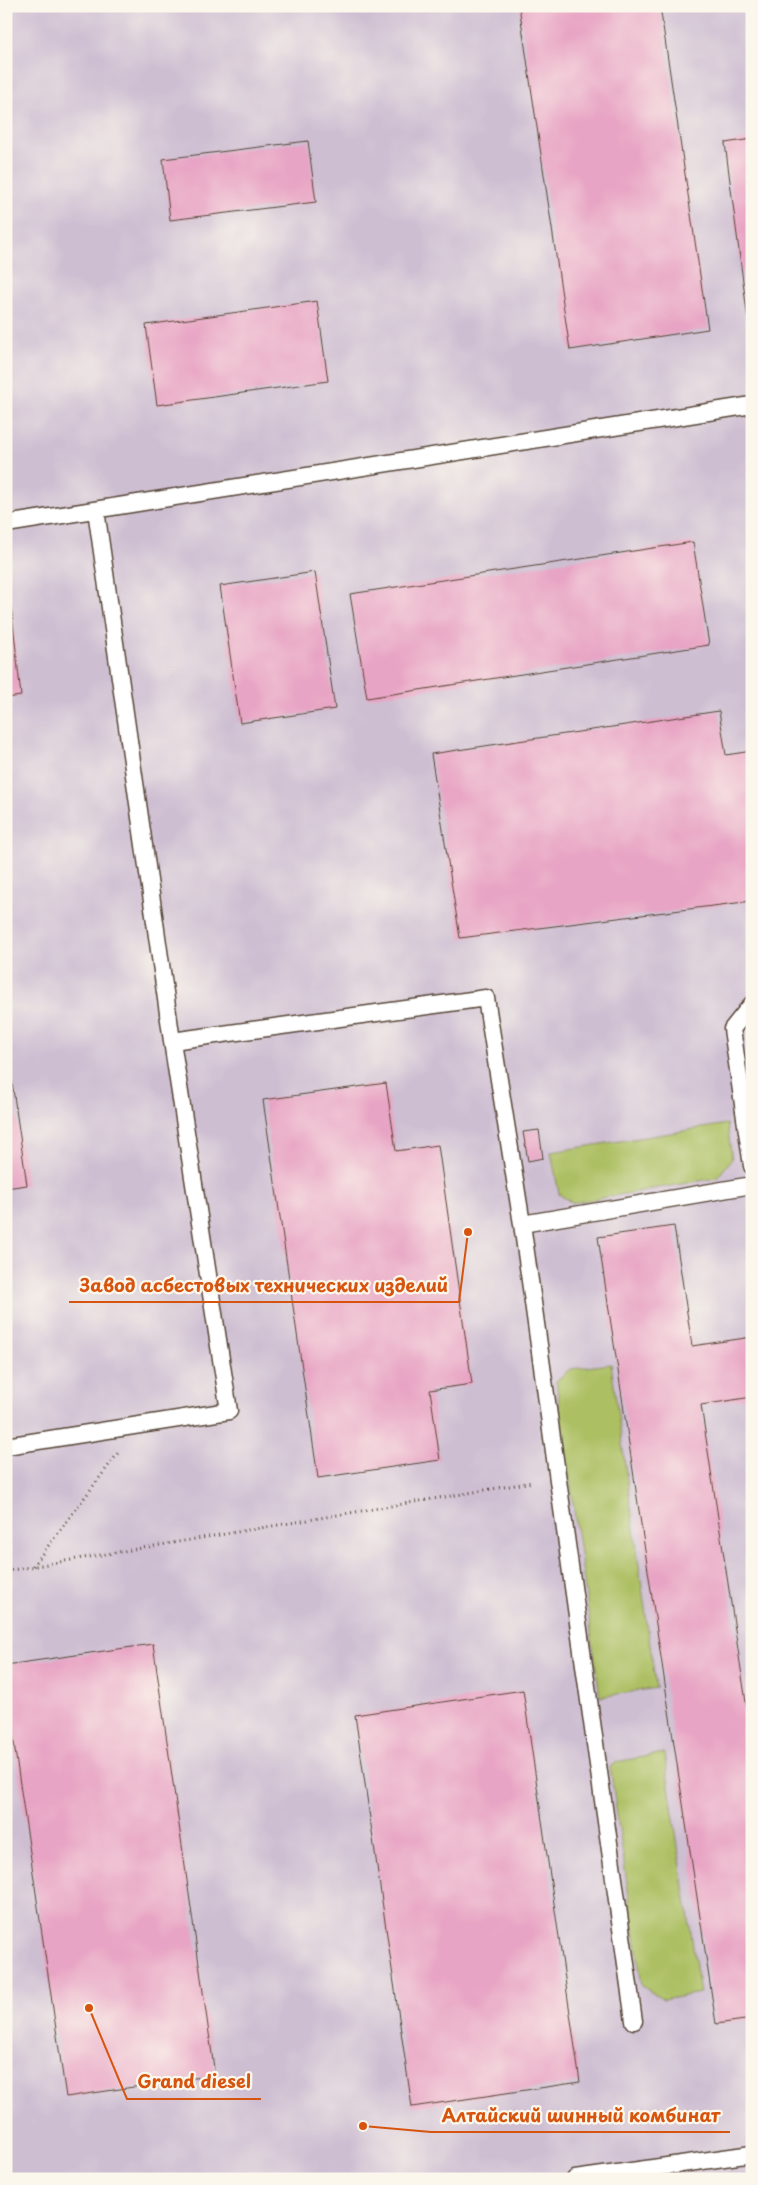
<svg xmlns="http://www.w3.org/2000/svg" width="758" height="2185" font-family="'Playpen Sans',sans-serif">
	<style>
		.industrial { fill: #cebed2 }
		.green { fill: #acbf62; stroke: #747440 }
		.building { fill: #e8a4c4 }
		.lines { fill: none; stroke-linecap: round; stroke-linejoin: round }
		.service-casing { stroke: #564537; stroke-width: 19 }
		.path { stroke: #564537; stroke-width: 3; stroke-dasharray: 1 4; stroke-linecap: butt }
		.service { stroke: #fff; stroke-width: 16 }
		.leader { fill: none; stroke: #d7540e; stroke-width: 2 }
		.callout-dot { fill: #d7540e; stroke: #fbf7ec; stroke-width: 2 }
		.callout-label { font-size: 18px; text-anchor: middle; font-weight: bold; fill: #d7540e; stroke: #fbf7ec; stroke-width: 4.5; stroke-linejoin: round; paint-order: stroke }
	</style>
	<rect width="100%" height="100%" fill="#fbf7ec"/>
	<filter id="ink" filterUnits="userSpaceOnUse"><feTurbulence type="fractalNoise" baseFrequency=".02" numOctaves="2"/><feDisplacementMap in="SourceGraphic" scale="10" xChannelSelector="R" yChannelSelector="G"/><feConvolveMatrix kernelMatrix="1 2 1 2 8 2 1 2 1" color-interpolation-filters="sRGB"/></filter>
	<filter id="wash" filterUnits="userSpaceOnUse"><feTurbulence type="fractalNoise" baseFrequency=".0096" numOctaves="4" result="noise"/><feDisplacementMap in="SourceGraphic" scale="20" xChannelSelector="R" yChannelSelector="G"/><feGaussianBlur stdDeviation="1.12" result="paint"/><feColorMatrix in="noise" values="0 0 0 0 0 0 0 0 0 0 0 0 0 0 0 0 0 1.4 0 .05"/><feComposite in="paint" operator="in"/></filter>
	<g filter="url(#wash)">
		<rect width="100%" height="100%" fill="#efe1c2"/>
		<path class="industrial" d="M35 6H752V2179H6V10Z"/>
		<path class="green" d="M727 1124 732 1159 717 1178 572 1203 559 1194 551 1152Z
			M611 1364 656 1688 600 1697 556 1381 570 1369Z
			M664 1753 700 1993 663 2000 642 1986 610 1767 616 1762Z"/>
		<g id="blocks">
			<path class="building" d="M519 6H660L708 329 570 350Z
				M752 139V343H751L725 143Z
				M308 141 316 202 170 220 163 159Z
				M317 301 328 381 157 405 146 325Z
				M693 542 709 645 367 698 350 594Z
				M315 572 335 709 240 723 220 586Z
				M11 605 21 696 6 698V606Z
				M719 711 726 755 752 751V901L460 938 431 754Z
				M6 1041 27 1185 6 1188Z
				M386 1083 396 1151 438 1145 472 1384 430 1390 440 1460 318 1478 263 1100Z
				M539 1130 543 1158 528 1161 523 1132Z
				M674 1226 692 1346 752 1337V1397L701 1405 752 1742V2019L716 2024 598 1237Z
				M153 1644 215 2075 66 2097 6 1689V1665Z
				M523 1690 580 2082 412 2107 355 1715Z"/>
		</g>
	</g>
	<g filter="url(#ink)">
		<use href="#blocks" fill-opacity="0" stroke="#564537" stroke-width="1"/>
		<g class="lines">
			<defs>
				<path id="service" d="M6 524 752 405
					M752 1004 732 1029 752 1166
					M172 1041 486 998 522 1224 634 2021
					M522 1224 752 1185
					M6 1446 229 1411 172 1041 96 510
					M575 2179 752 2154"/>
			</defs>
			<use href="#service" class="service-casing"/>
			<path class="path" d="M33 1566 118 1453
				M6 1571 533 1482"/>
			<use href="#service" class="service"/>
		</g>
	</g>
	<path class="leader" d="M468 1232L459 1302H69M89 2008L127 2099H261M363 2126L431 2132H730"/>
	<g class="callout-dot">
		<circle cx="468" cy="1232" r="5"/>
		<circle cx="89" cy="2008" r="5"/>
		<circle cx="363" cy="2126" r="5"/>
	</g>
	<g class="callout-label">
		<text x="264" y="1292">Завод асбестовых технических изделий</text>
		<text x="194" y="2088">Grand diesel</text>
		<text x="581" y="2122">Алтайский шинный комбинат</text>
	</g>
	<rect width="758" height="2185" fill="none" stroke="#fbf7ec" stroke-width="25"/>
</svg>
